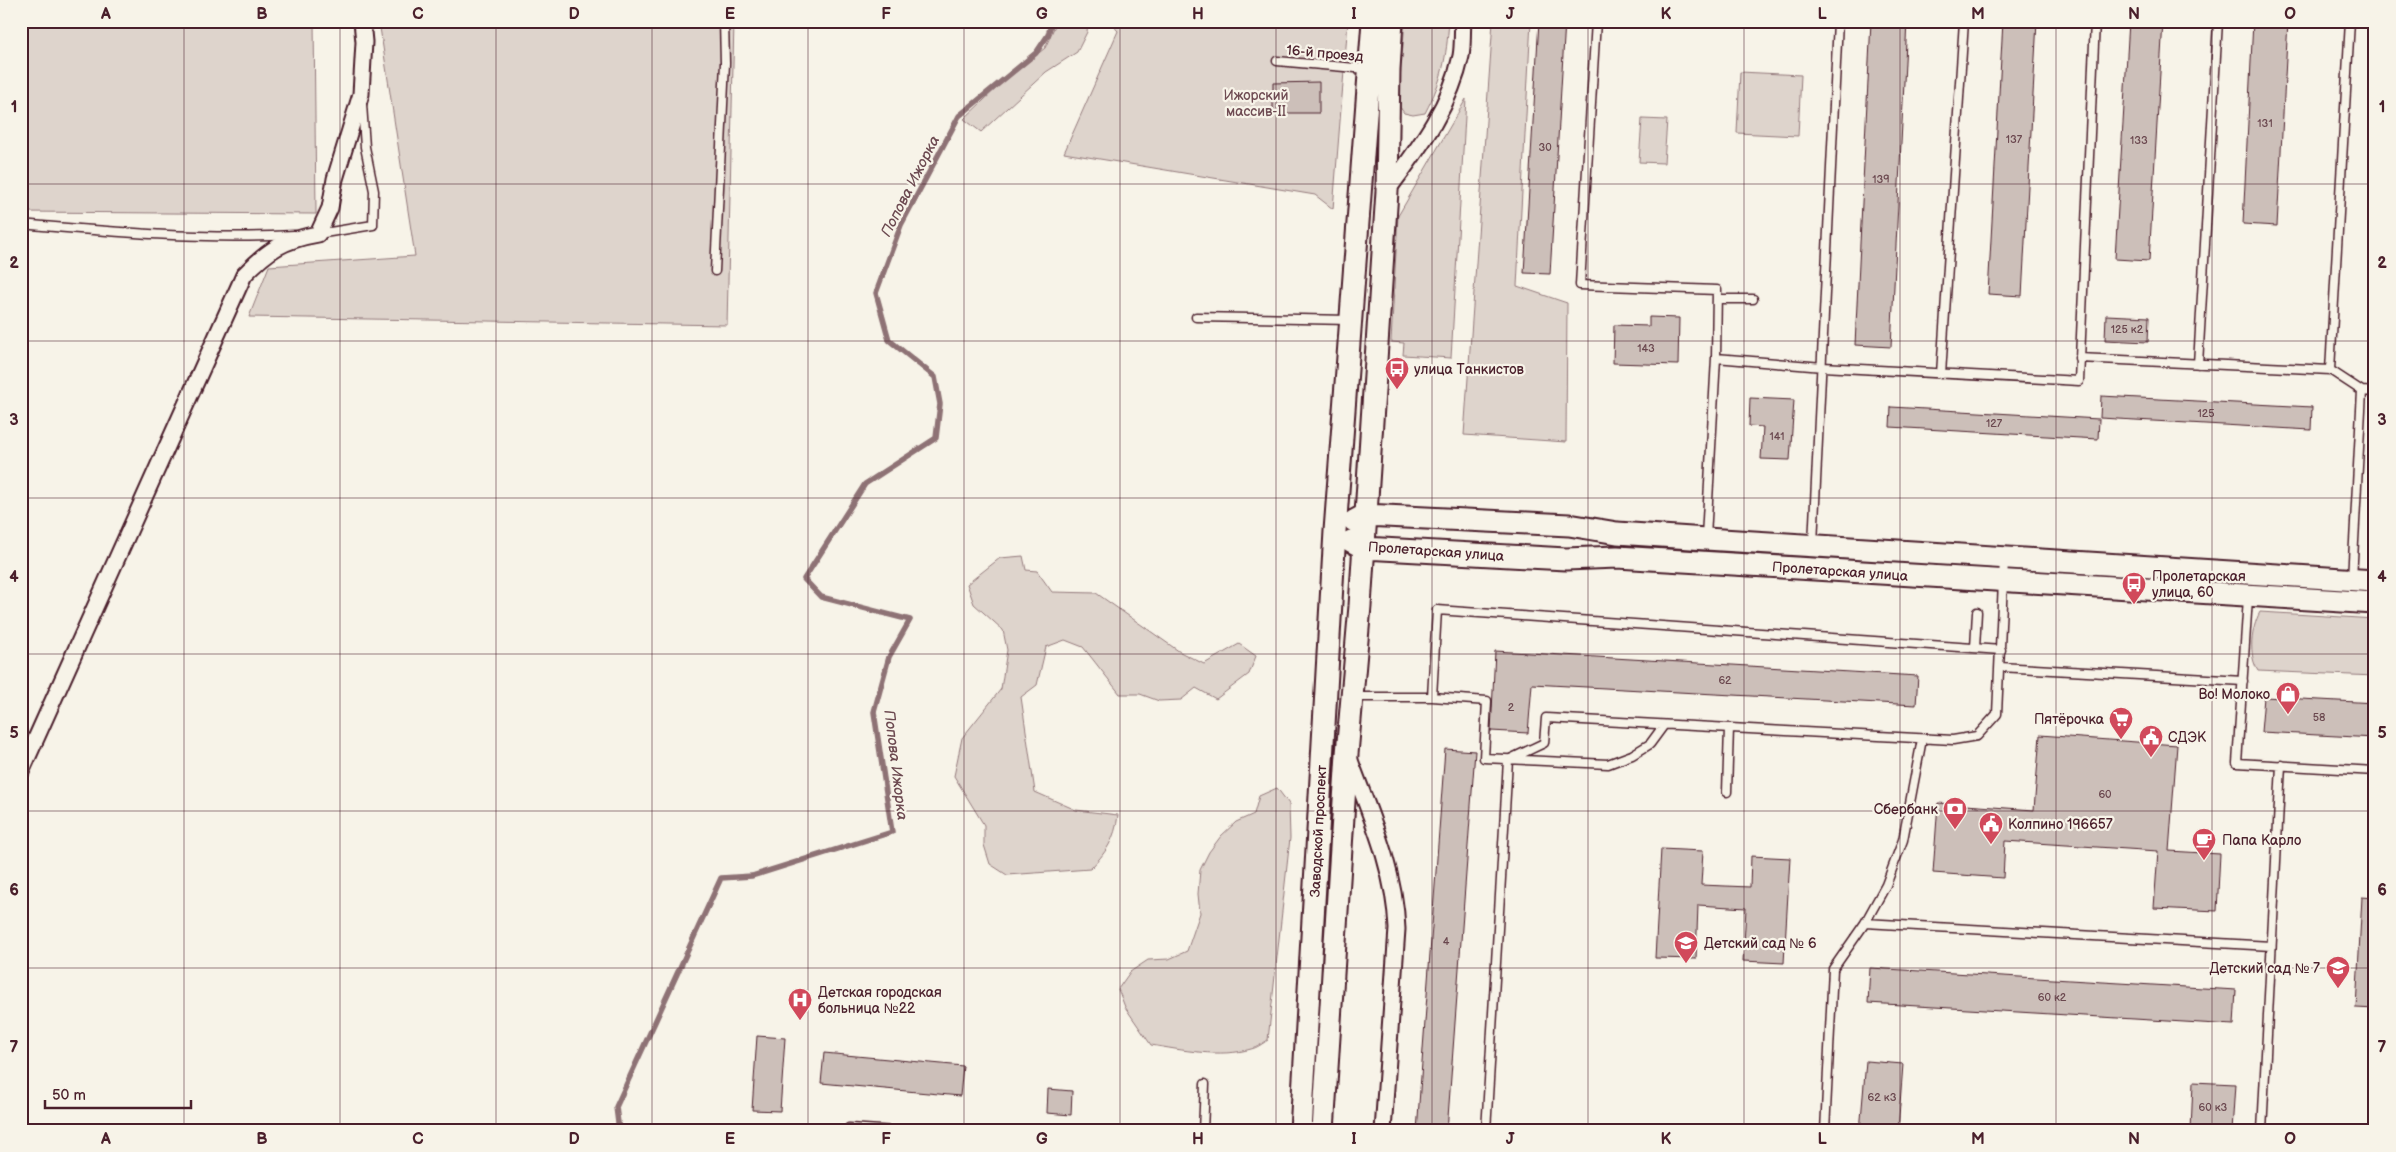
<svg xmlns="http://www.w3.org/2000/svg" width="2396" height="1152" font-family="'Balsamiq Sans',sans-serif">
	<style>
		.green { fill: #ded4cc; stroke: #947a7c }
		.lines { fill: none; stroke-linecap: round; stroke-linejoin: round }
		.stream { stroke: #8e7275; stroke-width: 5.5 }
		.building { fill: #ccbfb9; stroke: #4a1f2b }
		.lane-casing { stroke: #4a1f2b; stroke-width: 11 }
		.street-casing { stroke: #4a1f2b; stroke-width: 19 }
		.secondary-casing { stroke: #4a1f2b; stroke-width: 25 }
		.lane { stroke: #f7f3e8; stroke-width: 8 }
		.street { stroke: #f7f3e8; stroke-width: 15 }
		.secondary { stroke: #f7f3e8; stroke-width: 21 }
		.grid { fill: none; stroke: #4a1f2b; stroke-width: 1; stroke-opacity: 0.55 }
		.labels { text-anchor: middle; stroke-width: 4.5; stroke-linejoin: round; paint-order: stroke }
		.number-label { font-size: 11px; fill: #6a474e }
		.street-label { font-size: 14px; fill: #4a1f2b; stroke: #f7f3e8 }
		.park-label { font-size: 14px; fill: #6f4c53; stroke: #f7f3e8 }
		.poi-label { font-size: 14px; fill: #4a1f2b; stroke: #f7f3e8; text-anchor: start }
		.water-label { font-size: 15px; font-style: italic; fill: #6c4950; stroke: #f7f3e8 }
		.neatline { fill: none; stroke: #4a1f2b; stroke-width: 2 }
		.grid-label { font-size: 16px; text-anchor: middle; font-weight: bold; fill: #4a1f2b }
	</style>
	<rect width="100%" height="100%" fill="#f7f3e8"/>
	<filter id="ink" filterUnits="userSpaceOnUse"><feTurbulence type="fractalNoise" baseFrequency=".02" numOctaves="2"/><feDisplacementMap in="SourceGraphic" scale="10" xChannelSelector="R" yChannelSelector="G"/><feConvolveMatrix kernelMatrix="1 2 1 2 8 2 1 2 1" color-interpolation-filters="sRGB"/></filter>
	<g filter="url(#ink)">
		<path class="green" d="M21 21H233L235 25 256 21H314L316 214 21 212Z
			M379 21H734L727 325 249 317 269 266 415 256Z
			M1057 21H1088L1087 32 1077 52 1046 72 981 132 964 119 1003 82 1045 48Z
			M1109 21H1348L1333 209 1315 195 1064 153 1118 31Z
			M1405 21H1449C1446 59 1443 79 1425 113L1413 115 1404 113 1398 104Z
			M1493 21H1531L1517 286 1567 303 1566 442 1464 435Z
			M1740 72 1801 75 1798 136 1737 133Z
			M1466 99 1451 358 1403 355 1404 343 1391 342 1398 216Z
			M1642 119 1667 120 1664 163 1639 162Z
			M1023 556 1026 570 1037 571 1052 592 1096 593 1180 652 1204 664 1239 644 1256 656 1249 674 1216 699 1196 688 1181 700 1159 701 1140 694H1120L1083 647 1065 640 1046 647 1037 685 1021 697 1035 792 1076 810 1118 815C1115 839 1106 853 1090 869L1007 875 990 864 984 845V825L954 776 962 738 1001 689 1007 650 1003 630 974 604 967 584 1000 558Z
			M2260 612 2375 619V676L2258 671C2248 655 2251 629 2260 612Z
			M1277 788 1289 804 1290 838 1268 1040C1263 1043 1257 1048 1251 1049 1221 1058 1181 1050 1151 1045L1125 1007 1118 989 1130 972 1148 960 1169 959 1187 951 1200 913 1198 894 1200 870 1209 852 1221 836 1236 822 1254 814 1259 796Z"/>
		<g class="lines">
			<path class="stream" d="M619 1131 616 1107 721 878 752 876 892 832 874 712 889 657 910 620 821 597 804 579 865 484 936 438 940 404 935 377 889 340 876 293 901 225 959 116 1036 53 1048 35 1052 21"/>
		</g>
		<path class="building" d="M1539 21H1565L1550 274 1524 273Z
			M1871 21H1907L1891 347 1855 345Z
			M2003 21H2037L2022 296 1988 294Z
			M2129 21H2163L2149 261 2115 259Z
			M2253 21H2288L2277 226 2243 224Z
			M1319 82V113H1273V83Z
			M2106 315 2149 317 2148 342 2105 340Z
			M1649 317 1679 318 1678 365 1613 363 1614 325 1649 326Z
			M2101 396 2312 407 2311 430 2100 418Z
			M1750 398 1794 400 1790 460 1761 459 1763 427 1749 426Z
			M1891 407 2099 419 2098 439 1890 427Z
			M1495 651 1918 676 1916 705 1532 684 1528 733 1491 731Z
			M2264 697 2375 703V738L2261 732Z
			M2040 735 2177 745 2169 851 2220 854 2217 911 2154 908 2158 851 2005 841 2003 878 1933 873 1938 803 2034 810Z
			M1445 749 1475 751 1447 1131H1417Z
			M1661 849 1703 851 1701 885 1750 887 1751 856 1790 858 1784 963 1743 961 1746 908 1698 905 1696 959 1655 958Z
			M2362 897 2375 898V1009L2356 1008Z
			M1870 968 2236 990 2234 1025 1868 1003Z
			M757 1036 785 1038 780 1111 752 1110Z
			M824 1053 963 1066 960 1096 821 1083Z
			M1866 1061 1903 1064 1898 1131H1860Z
			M2193 1082 2235 1084 2232 1131H2191Z
			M1048 1089 1072 1091 1071 1115 1047 1113Z"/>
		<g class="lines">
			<defs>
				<path id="lane" d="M1596 21 1580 285 1717 290 1716 358 1706 537
					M1277 61 1367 69
					M21 224C112 232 203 240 294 235
					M318 234 373 225 374 191 365 147 362 104
					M715 271 725 63 724 21
					M1717 299H1753
					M1196 317 1349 320
					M1716 358 1823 367 2079 381 2095 21
					M2079 358 2330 370 2362 391 2375 392
					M2198 364 2218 21
					M2330 370 2350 21
					M1941 374 1964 21
					M1813 544 1838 21
					M2352 579 2362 391
					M2248 598 2237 763 2375 771
					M1975 648 1977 612
					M2000 667 2243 681
					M1354 697H1432L1437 610 2001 650
					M1432 697 1487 701 1484 758 1608 764 1632 755 1650 744 1664 725
					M1508 760 1544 743 1546 718 1953 740 1977 736 1997 714 2004 559
					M1727 792 1729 728
					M1865 923 2271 946
					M849 1128 896 1131
					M1203 1131 1205 1084
					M1486 1131 1508 760
					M1825 1131 1833 969 1865 923 1886 885 1903 840 1922 739
					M2262 1131 2281 765"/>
				<path id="street" d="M1387 191C1417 150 1450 108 1461 56 1463 45 1462 33 1463 21
					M1349 758C1370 814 1395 869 1397 929L1383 1131
					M21 772 244 275C268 250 283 240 318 234L330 208 335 179 361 94 364 42 362 21"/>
				<path id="secondary" d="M1354 521 1365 515 1569 525 1617 533 1706 539 2375 581
					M1351 541 1364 548 1566 559 1617 557 2375 603
					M1301 1131 1335 531 1373 21
					M1323 1131 1347 754 1360 606 1387 191 1389 69 1392 21"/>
			</defs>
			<use href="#lane" class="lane-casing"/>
			<use href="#street" class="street-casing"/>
			<use href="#secondary" class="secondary-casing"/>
			<use href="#lane" class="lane"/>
			<use href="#street" class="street"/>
			<use href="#secondary" class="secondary"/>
		</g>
	</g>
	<path class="grid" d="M184 21V1131M340 21V1131M496 21V1131M652 21V1131M808 21V1131M964 21V1131M1120 21V1131M1276 21V1131M1432 21V1131M1588 21V1131M1744 21V1131M1900 21V1131M2056 21V1131M2212 21V1131M21 184H2375M21 341H2375M21 498H2375M21 654H2375M21 811H2375M21 968H2375"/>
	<defs>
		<symbol id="bus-pin" viewBox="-11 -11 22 30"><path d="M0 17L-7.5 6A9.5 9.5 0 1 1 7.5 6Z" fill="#d1495b" stroke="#f7f3e8"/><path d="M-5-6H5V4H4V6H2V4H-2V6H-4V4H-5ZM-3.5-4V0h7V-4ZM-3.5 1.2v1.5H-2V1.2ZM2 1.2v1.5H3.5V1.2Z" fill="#fff"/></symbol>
		<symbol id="shop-pin" viewBox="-11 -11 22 30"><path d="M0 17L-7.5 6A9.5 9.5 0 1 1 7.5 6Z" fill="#d1495b" stroke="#f7f3e8"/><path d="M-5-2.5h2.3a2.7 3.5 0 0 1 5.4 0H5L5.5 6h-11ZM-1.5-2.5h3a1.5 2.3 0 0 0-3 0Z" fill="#fff"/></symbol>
		<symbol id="supermarket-pin" viewBox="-11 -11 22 30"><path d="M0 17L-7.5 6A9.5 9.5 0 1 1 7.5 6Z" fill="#d1495b" stroke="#f7f3e8"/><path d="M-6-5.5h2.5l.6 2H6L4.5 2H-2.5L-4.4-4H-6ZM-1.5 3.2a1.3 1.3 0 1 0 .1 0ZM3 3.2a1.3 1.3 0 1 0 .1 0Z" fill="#fff"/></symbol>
		<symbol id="civic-pin" viewBox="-11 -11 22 30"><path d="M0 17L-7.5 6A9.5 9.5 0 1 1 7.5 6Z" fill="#d1495b" stroke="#f7f3e8"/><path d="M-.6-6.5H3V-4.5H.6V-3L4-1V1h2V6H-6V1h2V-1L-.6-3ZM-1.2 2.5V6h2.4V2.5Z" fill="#fff"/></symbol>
		<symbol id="bank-pin" viewBox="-11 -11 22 30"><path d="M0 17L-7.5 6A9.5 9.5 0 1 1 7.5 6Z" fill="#d1495b" stroke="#f7f3e8"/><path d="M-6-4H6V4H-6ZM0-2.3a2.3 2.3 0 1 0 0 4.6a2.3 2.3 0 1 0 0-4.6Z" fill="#fff"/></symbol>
		<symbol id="cafe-pin" viewBox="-11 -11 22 30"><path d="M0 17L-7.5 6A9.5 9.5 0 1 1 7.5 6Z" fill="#d1495b" stroke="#f7f3e8"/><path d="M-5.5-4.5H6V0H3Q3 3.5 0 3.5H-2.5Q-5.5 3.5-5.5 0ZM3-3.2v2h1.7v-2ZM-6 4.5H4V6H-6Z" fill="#fff"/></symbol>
		<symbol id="school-pin" viewBox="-11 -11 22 30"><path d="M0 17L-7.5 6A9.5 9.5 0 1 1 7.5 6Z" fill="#d1495b" stroke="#f7f3e8"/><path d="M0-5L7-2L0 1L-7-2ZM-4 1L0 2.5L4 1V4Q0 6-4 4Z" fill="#fff"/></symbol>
		<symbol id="hospital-pin" viewBox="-11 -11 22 30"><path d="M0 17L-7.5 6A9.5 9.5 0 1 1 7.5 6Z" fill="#d1495b" stroke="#f7f3e8"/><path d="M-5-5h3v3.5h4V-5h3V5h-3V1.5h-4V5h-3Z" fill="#fff"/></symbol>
	</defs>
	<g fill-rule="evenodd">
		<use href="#bus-pin" x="1383" y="355" width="28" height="38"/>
		<use href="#bus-pin" x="2120" y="570" width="28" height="38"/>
		<use href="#shop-pin" x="2274" y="680" width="28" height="38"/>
		<use href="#supermarket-pin" x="2107" y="705" width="28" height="38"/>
		<use href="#civic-pin" x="2137" y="723" width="28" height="38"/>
		<use href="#bank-pin" x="1941" y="795" width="28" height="38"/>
		<use href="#civic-pin" x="1977" y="810" width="28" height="38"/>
		<use href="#cafe-pin" x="2190" y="826" width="28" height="38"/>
		<use href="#school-pin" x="1672" y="929" width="28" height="38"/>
		<use href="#school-pin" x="2324" y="954" width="28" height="38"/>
		<use href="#hospital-pin" x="786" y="986" width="28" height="38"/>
	</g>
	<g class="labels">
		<g class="number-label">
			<text x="2265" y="127">131</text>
			<text x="2014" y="143">137</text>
			<text x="2139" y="144">133</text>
			<text x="1545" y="151">30</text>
			<text x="1881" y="183">139</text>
			<text x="2127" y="333">125 к2</text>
			<text x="1646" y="352">143</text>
			<text x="2206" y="417">125</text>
			<text x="1994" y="427">127</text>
			<text x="1777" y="440">141</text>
			<text x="1725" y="684">62</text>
			<text x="1511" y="711">2</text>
			<text x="2319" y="721">58</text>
			<text x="2105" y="798">60</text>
			<text x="1446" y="945">4</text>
			<text x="2052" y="1001">60 к2</text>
			<text x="1882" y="1101">62 к3</text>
			<text x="2213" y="1111">60 к3</text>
		</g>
		<g class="street-label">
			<text transform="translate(1325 53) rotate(5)" y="5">16-й проезд</text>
			<text transform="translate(1436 551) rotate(4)" y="5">Пролетарская улица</text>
			<text transform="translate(1840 571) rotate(4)" y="5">Пролетарская улица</text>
			<text transform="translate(1318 831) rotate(-87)" y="5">Заводской проспект</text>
		</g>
		<g class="park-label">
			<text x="1256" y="100">Ижорский<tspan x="1256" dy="16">массив-II</tspan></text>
		</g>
		<g class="poi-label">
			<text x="1414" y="374">улица Танкистов</text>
			<text x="2152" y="581">Пролетарская<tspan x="2152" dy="16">улица, 60</tspan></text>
			<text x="2270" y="699" text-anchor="end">Во! Молоко</text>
			<text x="2104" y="724" text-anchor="end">Пятёрочка</text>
			<text x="2168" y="742">СДЭК</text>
			<text x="1938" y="814" text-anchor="end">Сбербанк</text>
			<text x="2008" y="829">Колпино 196657</text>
			<text x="2222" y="845">Папа Карло</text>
			<text x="1704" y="948">Детский сад № 6</text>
			<text x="2320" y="973" text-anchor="end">Детский сад № 7</text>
			<text x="818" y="997">Детская городская<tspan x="818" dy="16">больница №22</tspan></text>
		</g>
		<g class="water-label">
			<text transform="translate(910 186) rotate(-63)" y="5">Попова Ижорка</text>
			<text transform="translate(896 765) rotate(83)" y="5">Попова Ижорка</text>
		</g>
	</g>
	<rect width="2396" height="1152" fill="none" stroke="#f7f3e8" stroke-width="55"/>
	<path d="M45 1100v8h146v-8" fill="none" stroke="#4a1f2b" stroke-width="2.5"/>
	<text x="52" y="1100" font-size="15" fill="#4a1f2b" stroke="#f7f3e8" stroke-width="4" paint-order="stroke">50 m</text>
	<rect x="28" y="28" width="2340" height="1096" class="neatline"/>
	<g class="grid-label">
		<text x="106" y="19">A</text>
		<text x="262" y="19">B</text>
		<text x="418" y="19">C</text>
		<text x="574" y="19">D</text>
		<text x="730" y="19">E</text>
		<text x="886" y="19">F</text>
		<text x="1042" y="19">G</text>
		<text x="1198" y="19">H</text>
		<text x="1354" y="19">I</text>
		<text x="1510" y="19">J</text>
		<text x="1666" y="19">K</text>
		<text x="1822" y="19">L</text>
		<text x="1978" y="19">M</text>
		<text x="2134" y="19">N</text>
		<text x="2290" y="19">O</text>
		<text x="14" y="112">1</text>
		<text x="2382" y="112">1</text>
		<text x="14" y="268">2</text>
		<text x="2382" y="268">2</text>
		<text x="14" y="425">3</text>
		<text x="2382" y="425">3</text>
		<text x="14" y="582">4</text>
		<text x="2382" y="582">4</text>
		<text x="14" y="738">5</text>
		<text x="2382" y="738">5</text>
		<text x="14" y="895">6</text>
		<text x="2382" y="895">6</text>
		<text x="14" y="1052">7</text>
		<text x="2382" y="1052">7</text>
		<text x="106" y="1144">A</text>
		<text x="262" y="1144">B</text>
		<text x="418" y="1144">C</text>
		<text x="574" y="1144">D</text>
		<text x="730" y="1144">E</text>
		<text x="886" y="1144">F</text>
		<text x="1042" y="1144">G</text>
		<text x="1198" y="1144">H</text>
		<text x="1354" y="1144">I</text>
		<text x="1510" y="1144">J</text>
		<text x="1666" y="1144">K</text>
		<text x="1822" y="1144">L</text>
		<text x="1978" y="1144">M</text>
		<text x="2134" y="1144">N</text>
		<text x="2290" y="1144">O</text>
	</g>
</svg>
